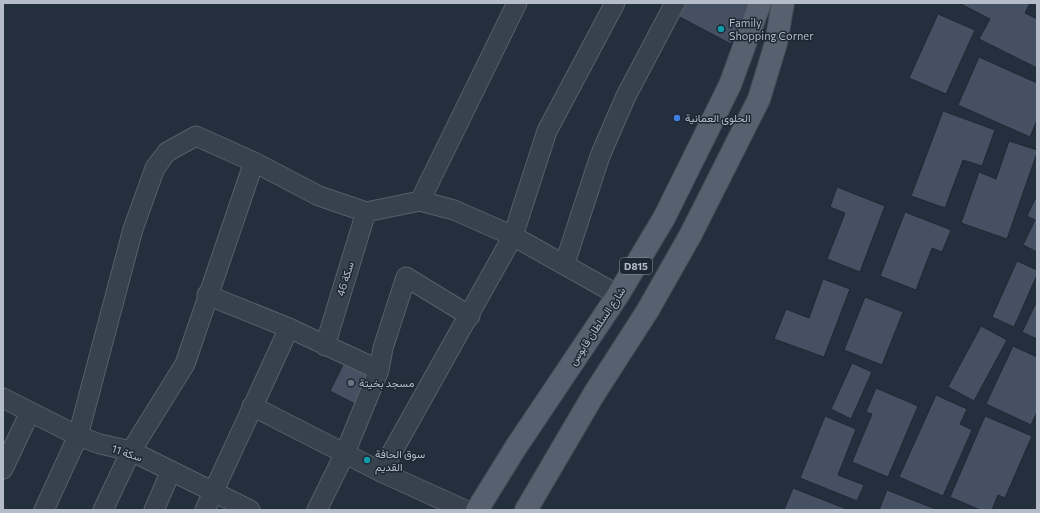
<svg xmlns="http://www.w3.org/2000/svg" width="1040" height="513" font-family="Commissioner,Vazirmatn,sans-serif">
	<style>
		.building { fill: #455162; stroke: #1f2835 }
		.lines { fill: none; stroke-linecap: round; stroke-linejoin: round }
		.minor-casing { stroke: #565f6c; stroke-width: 21 }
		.major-casing { stroke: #414a57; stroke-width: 24 }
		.minor { stroke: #38414e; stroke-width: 19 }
		.major { stroke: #56606e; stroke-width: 22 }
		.culture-dot { fill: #0f9aa8; stroke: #1d2633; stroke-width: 1.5 }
		.shop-dot { fill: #3f7fe0; stroke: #1d2633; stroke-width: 1.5 }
		.worship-dot { fill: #6b7280; stroke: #1d2633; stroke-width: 1.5 }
		.labels { text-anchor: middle; stroke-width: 3; stroke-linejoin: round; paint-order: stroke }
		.shield { fill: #1d2633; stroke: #878f9c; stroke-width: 1 }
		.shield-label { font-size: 10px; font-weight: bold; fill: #b4bcc9 }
		.poi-label { font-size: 11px; fill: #b4bcc9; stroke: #1d2633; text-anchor: start }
		.street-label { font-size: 11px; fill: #b4bcc9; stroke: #1d2633 }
	</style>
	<rect width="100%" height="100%" fill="#242f3e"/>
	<path class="building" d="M680 3H753L731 44 674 14Z
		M959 3H1030L1025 13 1037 19V68L979 39 990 19Z
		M938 14 975 30 946 94 909 78Z
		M979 57 1037 83V120L1030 137 958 105Z
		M943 111 995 130 982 166 963 160 945 208 911 196Z
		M1009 141 1037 150V153L1007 239 961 223 979 172 996 179Z
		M837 187 885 206 860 272 827 259 845 213 830 207Z
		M1037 195V252L1023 245 1035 220 1027 216Z
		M905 212 951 230 942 252 932 248 916 290 880 276Z
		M1017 261 1037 270V275L1014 327 992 317Z
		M823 279 850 289 824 357 774 339 786 309 809 318Z
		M865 297 903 312 882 365 844 350Z
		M1037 301V339L1022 332Z
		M981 326 1007 340 974 401 948 387Z
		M1013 346 1037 357V412L1031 425 986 404Z
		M345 361 373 375 357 405 330 391Z
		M852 363 872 372 851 419 831 409Z
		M876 388 918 406 888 477 852 462 872 414 866 412Z
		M936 395 967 409 960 424 972 430 943 496 899 477Z
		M825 416 856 429 838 475 864 485 857 501 800 478Z
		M985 416 1032 436 1005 498 998 495 992 510H980L950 497Z
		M793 488 849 510H784Z
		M887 490 938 510H879Z"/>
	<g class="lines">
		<defs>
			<path id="minor" d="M420 201 517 3
				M565 263 600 156 626 96 675 3
				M207 295 289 328 379 370
				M325 346 366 212
				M3 398 78 436 100 444 131 451 250 510
				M252 406 381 472 465 510
				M3 469 30 412
				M381 472 513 236 547 131 615 3
				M44 510 78 436 133 229 155 168 167 152 196 136 254 162 319 196 366 212 420 201 454 210 513 236 618 295
				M103 510 131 451 185 364 254 162
				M154 510 171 471
				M205 510 289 328
				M317 510 345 453 379 370 383 348 406 277 470 316"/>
			<path id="major" d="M477 510 516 447 618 295 664 218 730 85 760 3
				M526 510 594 394 648 310 691 234 759 99 776 43 783 3"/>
		</defs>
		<use href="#minor" class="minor-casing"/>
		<use href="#major" class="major-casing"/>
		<use href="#minor" class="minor"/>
		<use href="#major" class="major"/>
	</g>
	<g class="culture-dot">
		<circle cx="721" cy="29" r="4"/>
		<circle cx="367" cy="460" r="4"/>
	</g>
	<circle class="shop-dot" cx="677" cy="118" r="4"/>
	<circle class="worship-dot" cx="351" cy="383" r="4"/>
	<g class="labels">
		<rect class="shield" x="620" y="258" width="32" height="16" rx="3"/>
		<g class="shield-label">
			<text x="636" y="270">D815</text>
		</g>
		<g class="poi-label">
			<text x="729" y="27">Family<tspan x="729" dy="13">Shopping Corner</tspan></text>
			<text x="685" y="122">الحلوى العمانية</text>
			<text x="359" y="387">مسجد بخيتة</text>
			<text x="375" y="458">سوق الحافة<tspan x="375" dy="13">القديم</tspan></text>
		</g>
		<g class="street-label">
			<text transform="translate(345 279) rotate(-73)" y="4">سكة 46</text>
			<text transform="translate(597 326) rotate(-56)" y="4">شارع السلطان قابوس</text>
			<text transform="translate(127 453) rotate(19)" y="4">سكة 11</text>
		</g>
	</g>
	<rect width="1040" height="513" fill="none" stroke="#b4bcc9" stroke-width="8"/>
</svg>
